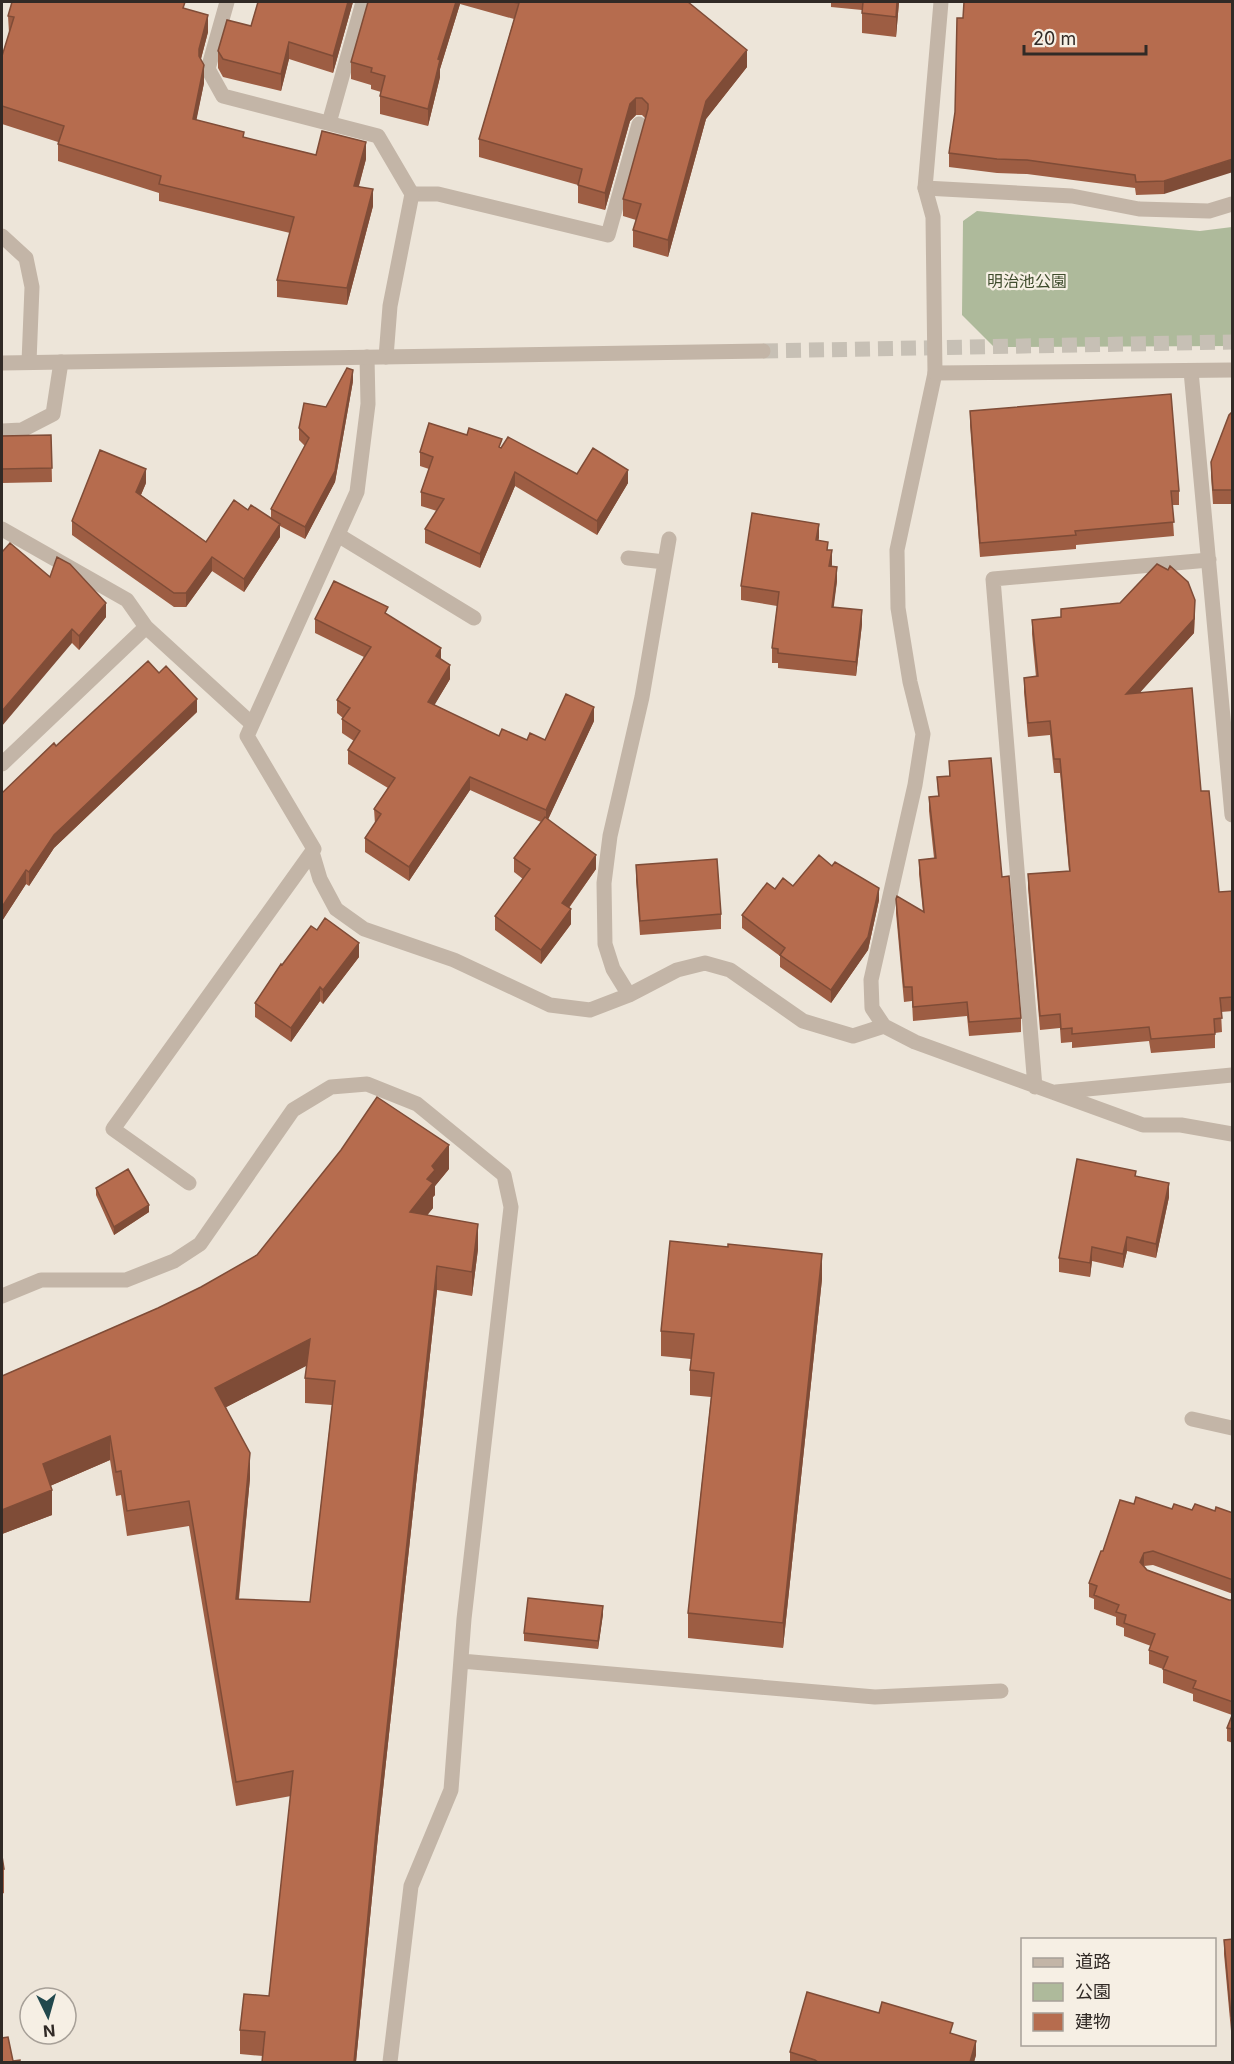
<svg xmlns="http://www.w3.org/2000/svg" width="1234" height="2064" font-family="Inter,'Noto Sans JP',sans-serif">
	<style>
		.green { fill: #aeba9b }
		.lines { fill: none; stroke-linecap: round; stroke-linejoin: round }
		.tertiary-tunnel { stroke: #c7c0b5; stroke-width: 15; stroke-dasharray: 15 8; stroke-linecap: butt }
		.service { stroke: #c3b5a7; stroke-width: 15 }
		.minor { stroke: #c3b5a7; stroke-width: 15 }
		.tertiary { stroke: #c3b5a7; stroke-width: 15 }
		.wall { fill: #9d5d43; fill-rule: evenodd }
		.shaded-wall { fill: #7f4c37 }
		.building { fill: #b66c4e; stroke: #7f4c37; stroke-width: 1.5; fill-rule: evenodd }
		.labels { text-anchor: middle; stroke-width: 4.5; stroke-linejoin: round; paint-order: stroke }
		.park-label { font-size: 16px; fill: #3f4c2d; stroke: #f6efe4 }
	</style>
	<rect width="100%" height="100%" fill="#ede5d9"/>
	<path class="green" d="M977 211 1200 231 1232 227V346L994 347 962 315 963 221Z"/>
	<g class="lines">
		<path class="tertiary-tunnel" d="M763 351 1232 342"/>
		<path class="service" d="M412 194H438L608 235 639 124
			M2 236 26 258 32 287 29 362
			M338 535 474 618
			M2 1296 41 1280H126L174 1261 200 1244 293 1110 331 1087 367 1084 417 1104 504 1175 511 1207 464 1619 451 1790 411 1886 390 2062
			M461 1661 875 1697 1001 1691"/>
		<path class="minor" d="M227 2 208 69 223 96 378 136 412 194 390 306 386 357
			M941 2 925 188 1072 196 1139 209 1209 211 1232 204
			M329 123 363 2
			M367 357 368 404 357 492 247 736 314 849 312 852 320 879 336 909 364 929 454 960 550 1005 590 1010 629 995 677 970 705 963 730 970 803 1021 853 1036 884 1026
			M1191 371 1232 815
			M935 373 897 550 898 608 910 682 923 734 915 785 871 980 872 1008 884 1026 915 1042 1143 1125H1181L1232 1134
			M2 431 22 430 53 414 61 362
			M2 529 127 600 146 627 252 724
			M628 558 665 562
			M2 764 146 627
			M629 995 613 969 605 944 604 883 610 836 642 697 669 539
			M1035 1087 993 579 1209 560
			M1056 1092 1232 1075
			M189 1183 113 1129 312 852
			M1192 1419 1232 1428"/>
		<path class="tertiary" d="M925 188 933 217 935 373 1232 370
			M2 363 763 351"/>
	</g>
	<path class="wall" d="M258 2H353L333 73 289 59 281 91 223 77 218 68V51L251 26Z
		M368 2H688L747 67 706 119 668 257 633 247V230L636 220 623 216V199L646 119 642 115H636L630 121 605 210 578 203V185L479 157V139L514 19 460 4 440 69V77L428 126 380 114V96L381 92 371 89V85L351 79V62Z
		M831 2H899L896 37 862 33V10L831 7Z
		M1233 2 1164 194 1136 195 1135 188 1027 174 997 173 949 167V153L955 112 963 18Z
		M186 9 208 32 201 59 204 83 196 120 244 138 316 155 366 159 359 186 373 206 347 305 277 297V280L290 233 159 201V193L58 161V142L2 124V56L9 33 8 16Z
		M353 381 335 482 305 539 280 526V537L244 592 212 571 186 607H174L72 535V521L146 483 141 495 206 542 248 510 271 518V509L305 446 299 440V428L326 407Z
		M970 411 1179 491V505H1172L1174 536 1076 545V549L980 557 970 425Z
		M1233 411V504H1213L1211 476V462Z
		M51 435 52 482 2 483V436Z
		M502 447 577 474 628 483 597 535 515 486 480 568 425 543V529L437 511 421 506V492L429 469 420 466V452Z
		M818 540 828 550 831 566 837 581 833 607 862 624 856 676 778 668V663H772V648L777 606 741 600V586Z
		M50 577 106 617 79 650 72 643Z
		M1061 609 1195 614 1194 633 1140 692 1201 791 1219 892 1233 891V1011L1221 1012 1222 1032 1215 1033V1048L1151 1053 1149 1041 1072 1048V1042L1061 1043 1060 1028 1040 1030 1028 888V874L1069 871 1060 773H1054L1050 735 1028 737 1024 692V678L1036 677 1032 634V620L1061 617Z
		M388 615 441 659 450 679 434 705 499 736 527 740H545L594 721 548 819 596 869 569 908 571 924 541 964 495 930V916L523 879 514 872V858L541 822 470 790 409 881 365 852V838L375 824 374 809 388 788 348 764V750L354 741 342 733V719L343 718 337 713V700L364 657 315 633V619Z
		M197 712 54 848 29 886 26 884 2 921V793L56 746Z
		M949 761 1002 877 1021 1018V1032L969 1036 967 1016 913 1021 912 1001 904 1002 896 913V899L923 912 919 874V860L934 858 929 811V797L938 796 937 777 949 776Z
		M636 865 721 914V929L640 935 636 880Z
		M793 886 879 900 868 950 831 1003 780 967V956L742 928V915L775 889Z
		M317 930 359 957 323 1004 320 1001 291 1042 255 1017V1003L282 965Z
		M449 1169 435 1186V1195L433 1197V1208L427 1215 478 1249 472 1296 437 1290 378 1836 356 2062H262L263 2056 240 2054V2030L269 1996 291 1796 236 1806 189 1526 127 1536 121 1495 116 1496 110 1460 50 1486 52 1515 2 1534V1376L158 1308ZM307 1365 305 1378V1403L332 1405 310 1602 239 1599 250 1478 226 1407Z
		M1136 1176 1169 1197 1156 1258 1127 1251 1123 1268 1092 1261 1090 1277 1059 1272V1258Z
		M96 1188 149 1212 114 1235 96 1195Z
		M822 1279 783 1648 688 1638V1613L711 1397 690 1395V1370L691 1359 661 1356V1331Z
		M1134 1504 1172 1509 1233 1513V1594L1153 1565 1144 1566 1147 1570 1229 1600H1233V1743L1227 1741V1728L1232 1715 1193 1701V1694L1163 1683V1669L1149 1664V1650L1151 1646 1124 1636V1628L1116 1625V1617L1094 1609V1599L1089 1597V1583L1103 1551Z
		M603 1614 598 1649 524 1641V1633Z
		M2 1856 4 1869V1893L2 1894Z
		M1233 1939V2031H1231L1224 1954V1940Z
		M953 2034 976 2055 974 2062H790V2052Z"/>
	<path class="shaded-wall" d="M348 2H353L333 73V56Z
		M456 2H460V4L440 69V77L428 126V109L438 59Z
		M897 2H899L896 37V17Z
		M208 15V32L199 66V49Z
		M289 42V59L281 91V74Z
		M747 50V67L706 119 668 257V240L706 101Z
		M204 65V83L193 137V119Z
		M636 98V115L630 121 605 210V193L630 104Z
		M366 142V159L354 203V186Z
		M1233 159V172L1164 194V181Z
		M373 189V206L347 305V288Z
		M353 370V381L335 482 305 539V527Z
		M146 469V483L136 506V492Z
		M628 470V483L597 535V521Z
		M515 472V486L480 568V554Z
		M280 524V537L244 592V579Z
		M819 524V538L816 554V540Z
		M832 550V565L829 580V566Z
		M212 557V571L186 607V593Z
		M837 567V581L832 621V607Z
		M1195 600 1194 633 1126 708V694Z
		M106 603V617L79 650V636Z
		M862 610V624L856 676V662Z
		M72 629V643L2 726V711Z
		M441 648V662L436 656Z
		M450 665V679L428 716V702Z
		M197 699V712L54 848 29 886V872L54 835Z
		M594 707V721L546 824V810Z
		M470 777V790L409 881V867Z
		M596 855V869L562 917V903Z
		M26 870V884L2 921V907Z
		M879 888V900L868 950 831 1003V990Z
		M571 909V924L541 964V950Z
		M359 943V957L323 1004V990Z
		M320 987V1001L291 1042V1028Z
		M449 1145V1169L435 1186V1195L433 1197V1208L410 1237V1212L432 1166Z
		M1169 1183V1197L1156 1258V1244Z
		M149 1205V1212L114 1235V1227Z
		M478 1224V1249L472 1296V1272Z
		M1127 1237V1251L1123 1268V1254Z
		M1092 1247V1261L1090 1277V1263Z
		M822 1254V1279L783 1648V1623Z
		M437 1266V1290L378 1836 356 2062H354L378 1811Z
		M310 1339V1364L215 1413V1388Z
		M110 1436V1460L43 1489V1464Z
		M250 1453V1478L236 1624V1599Z
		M52 1490V1515L2 1534V1510Z
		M1144 1553V1566L1140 1562Z
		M603 1606V1614L598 1649V1641Z
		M976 2041V2055L974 2062H970Z"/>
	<path class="building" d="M12 2H185L183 8 208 15 199 49V56L204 65 193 119 244 132 243 137 316 155 322 131 366 142 354 186 373 189 347 288 277 280 294 217 159 184 161 176 58 144 64 126 2 106V56L14 17 8 16Z
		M258 2H348L333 56 289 42 281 74 223 59 218 51 227 20 251 26Z
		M368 2H456L438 59 440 60 428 109 380 96 385 76 371 72 372 68 351 62Z
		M512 2H688L747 50 706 101 668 240 633 230 641 204 623 199 648 109V104L642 98H636L630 104 605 193 578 185 582 169 479 139 519 3Z
		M863 2H897L896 17 862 13Z
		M964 2H1233V159L1164 181 1136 182 1135 175 1027 160 997 159 949 153 955 112 957 18H963Z
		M347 368 353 370 335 471 305 527 271 509 309 438 299 428 304 403 326 407Z
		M1171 394 1179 491H1171L1174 522 1075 531 1076 535 980 543 970 411Z
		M1233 411V490H1213L1211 462 1229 415Z
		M429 423 467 435 469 428 502 439 499 447 501 448 508 437 577 474 593 448 628 470 597 521 515 472 480 554 425 529 444 499 421 492 433 457 420 452Z
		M51 435 52 468 2 469V436Z
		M100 450 146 469 136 492 206 542 234 500 248 510 251 505 280 524 244 579 212 557 186 593H174L72 521Z
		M752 513 819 524 816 540 828 542 827 550H832L829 566 837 567 832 607 862 610 856 662 778 653V649L772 648 779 592 741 586Z
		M10 543 50 577 57 557 70 564 106 603 79 636 72 629 2 711V550L3 551Z
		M1157 564 1168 570 1170 566 1188 582 1195 600 1194 619 1126 694 1192 688 1201 791H1209L1219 892 1233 891V997L1220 998 1222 1018 1214 1019 1215 1034 1151 1039 1149 1027 1072 1034V1028L1061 1029 1060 1014 1040 1016 1028 874 1070 871 1060 759H1054L1050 721 1028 723 1024 678 1038 676 1032 620 1061 617V609L1120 603Z
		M334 581 388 607 385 613 441 648 436 656 450 665 428 702 499 736 502 729 527 740 530 733 545 740 566 694 594 707 546 810 470 777 409 867 365 838 381 814 374 809 395 778 348 750 360 731 342 719 350 708 337 700 371 647 315 619Z
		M148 661 159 673 166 666 197 699 54 835 29 872 26 870 2 907V793L54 743 56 746Z
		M991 758 1002 877 1009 876 1021 1018 969 1022 967 1002 913 1007 912 987H904L896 899 897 896 924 912 919 860 936 858 929 797 939 796 937 777 950 776 949 761Z
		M545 817 596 855 562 903 571 909 541 950 495 916 530 869 514 858Z
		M819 855 832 866 835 862 879 888 868 937 831 990 780 955 785 948 742 915 767 883 775 889 783 878 793 886Z
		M717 859 721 914 640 921 636 865Z
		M325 918 359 943 323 990 320 987 291 1028 255 1003 281 964 282 965 311 926 317 930Z
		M377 1097 449 1145 432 1166 435 1170 427 1179 433 1183 410 1212 478 1224 472 1272 437 1266 378 1811 354 2062H262L265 2032 240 2030 244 1994 269 1996 293 1771 236 1782 189 1501 127 1511 121 1471 116 1472 110 1436 43 1464 52 1490 2 1510V1376L158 1308 201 1287 257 1255 341 1150ZM310 1339 305 1378 335 1381 310 1602 236 1599 250 1453 215 1388Z
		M1077 1159 1136 1171 1135 1176 1169 1183 1156 1244 1127 1237 1123 1254 1092 1247 1090 1263 1059 1258Z
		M128 1169 149 1205 114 1227 96 1188Z
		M670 1241 728 1247V1244L822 1254 783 1623 688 1613 714 1373 690 1370 694 1334 661 1331Z
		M1136 1497 1172 1509 1174 1504 1192 1510 1195 1504 1215 1511 1216 1507 1233 1513V1580L1153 1551 1144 1553 1140 1562 1147 1570 1229 1600H1233V1702L1193 1688 1196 1681 1163 1669 1168 1657 1149 1650 1155 1634 1124 1623 1126 1615 1116 1612 1119 1605 1094 1595 1097 1586 1089 1583 1101 1551H1103L1120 1500 1134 1504Z
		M528 1598 603 1606 598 1641 524 1633Z
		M1233 1713V1729L1227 1728Z
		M2 1856 4 1869H2Z
		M1233 1939V2016H1231L1224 1940Z
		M807 1992 879 2013 882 2002 953 2023 950 2033 976 2041 970 2062H818L815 2060 790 2052Z
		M8 2037 13 2061 20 2060V2062H2V2038Z"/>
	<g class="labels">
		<g class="park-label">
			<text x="1027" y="287">明治池公園</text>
		</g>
	</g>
	<rect width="1234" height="2064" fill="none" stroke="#312a26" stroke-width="6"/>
	<rect x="1021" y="1938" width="195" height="108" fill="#f6efe4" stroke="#a7a098" stroke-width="1.5"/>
	<rect x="1033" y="1958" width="30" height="9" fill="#c3b5a7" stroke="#a7a098" stroke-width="1.5"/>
	<text x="1075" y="1968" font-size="18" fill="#312a26">道路</text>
	<rect x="1033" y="1983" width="30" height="18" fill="#aeba9b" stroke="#a7a098" stroke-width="1.5"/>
	<text x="1075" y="1998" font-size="18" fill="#312a26">公園</text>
	<rect x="1033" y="2013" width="30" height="18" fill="#b66c4e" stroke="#a7a098" stroke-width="1.5"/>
	<text x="1075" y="2028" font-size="18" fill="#312a26">建物</text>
	<g transform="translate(48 2016) rotate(175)"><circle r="28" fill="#f6efe4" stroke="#a7a098" stroke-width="1.5"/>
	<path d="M0-4.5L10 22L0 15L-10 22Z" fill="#21484d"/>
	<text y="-9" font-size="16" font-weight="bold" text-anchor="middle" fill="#312a26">N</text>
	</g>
	<path d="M1024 45v9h122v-9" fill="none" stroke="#312a26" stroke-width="3"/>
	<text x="1033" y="45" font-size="18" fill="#312a26" stroke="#f6efe4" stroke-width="4.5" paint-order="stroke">20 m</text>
</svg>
